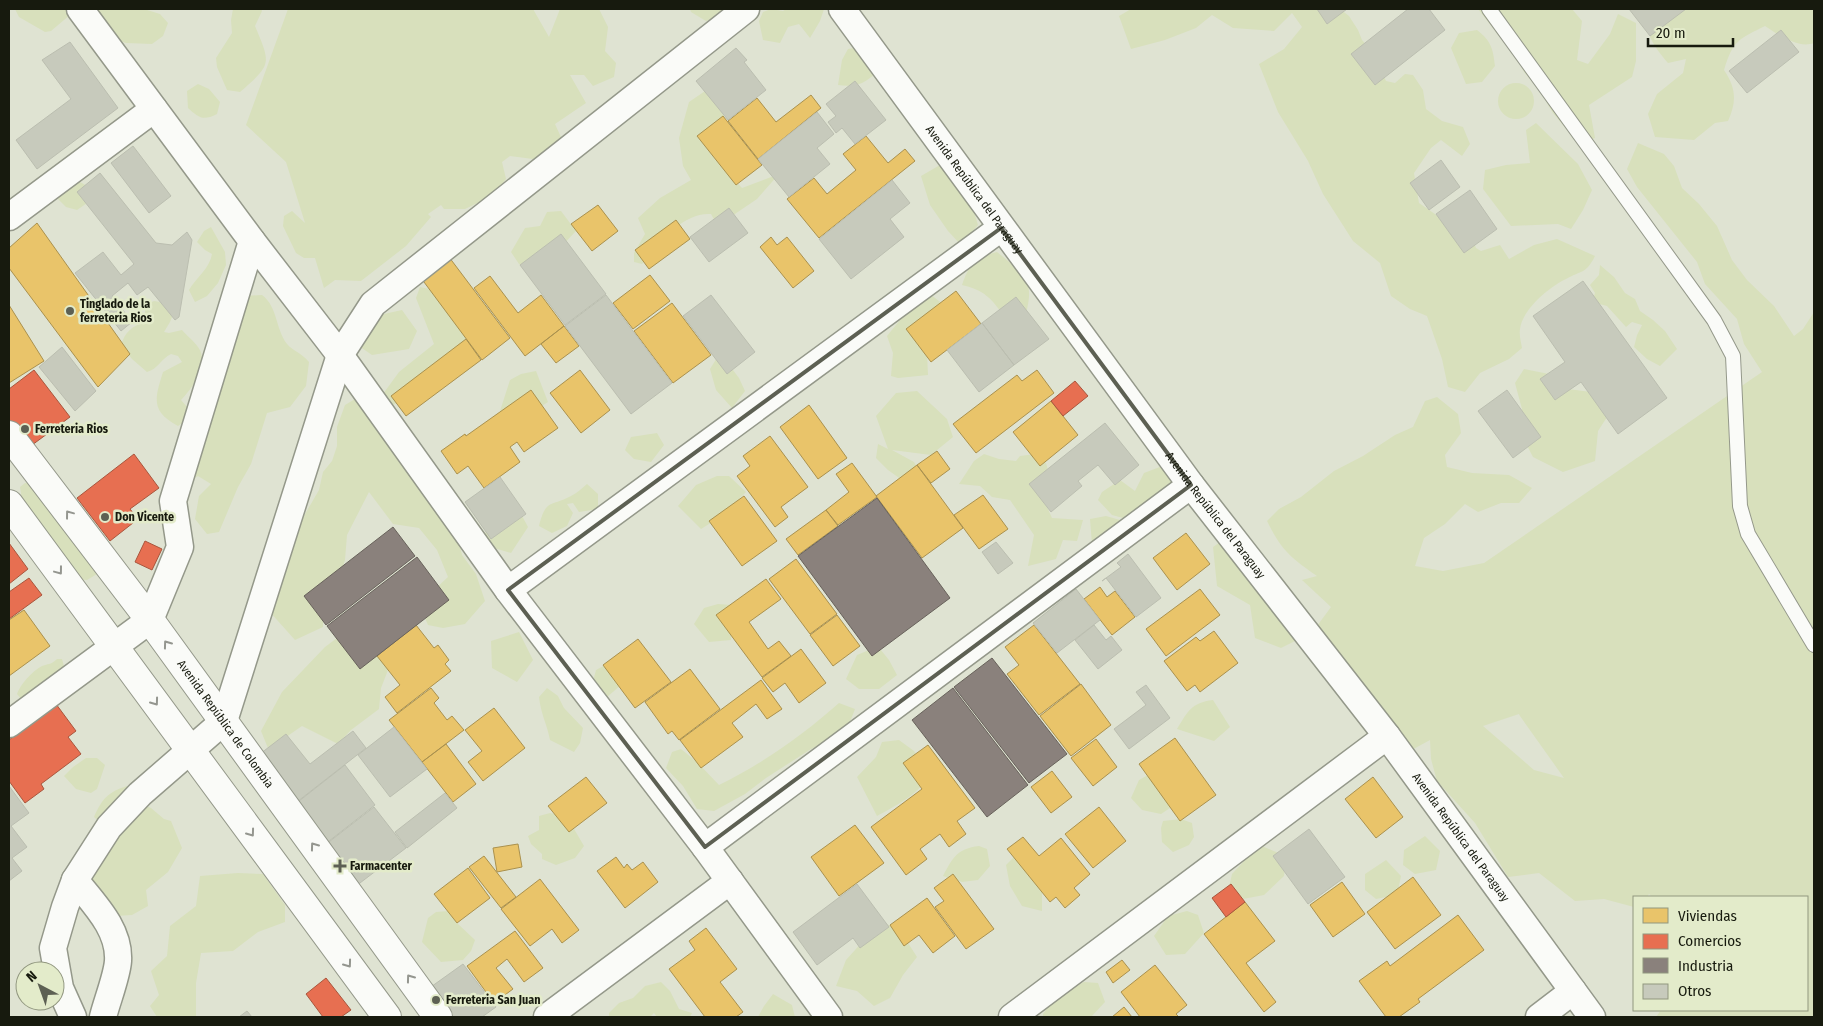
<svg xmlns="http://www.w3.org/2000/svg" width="1823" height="1026" font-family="'Fira Sans Condensed',sans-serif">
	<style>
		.green { fill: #d8e0bc; fill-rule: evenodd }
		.homes { fill: #e9c46a; stroke: #aa914e }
		.shops { fill: #e76f51; stroke: #a9563d }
		.industry { fill: #8a817c; stroke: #68625b }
		.building { fill: #c7cabc; stroke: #bbbeb0 }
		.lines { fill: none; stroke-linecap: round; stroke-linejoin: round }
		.service-casing { stroke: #94988a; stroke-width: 16 }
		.minor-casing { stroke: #94988a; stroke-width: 29 }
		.tertiary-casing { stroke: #94988a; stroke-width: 30 }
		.service { stroke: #fafbf8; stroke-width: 14 }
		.minor { stroke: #fafbf8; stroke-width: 26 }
		.tertiary { stroke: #fafbf8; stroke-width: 28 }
		.oneway { stroke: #94968f }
		.marked { fill: none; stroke: #5d6053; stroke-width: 4; stroke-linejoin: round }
		.poi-dot { fill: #5d6053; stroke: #e3ebca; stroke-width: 2 }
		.labels { text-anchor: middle; stroke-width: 5; stroke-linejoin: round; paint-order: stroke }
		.street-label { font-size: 12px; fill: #171a0e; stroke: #e3ebca }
		.poi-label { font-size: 12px; font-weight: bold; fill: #171a0e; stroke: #e3ebca; text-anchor: start }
	</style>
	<rect width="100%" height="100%" fill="#dfe3d2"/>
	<path class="green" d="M15 9H77L51 31 45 32 19 17Z
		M96 9H144L160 14 168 23 163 36 152 44 126 43 114 39Z
		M233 9H261L262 11 255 26C271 64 272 64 240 92L227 90 217 67 216 58 232 33 231 20Z
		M288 9H533L549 37 560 9H599L608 27 605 51 616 63 614 77 593 86 584 75H570L586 103 555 124 565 146 533 159 510 156 502 162 506 179 492 196 465 209H444L441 205 428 214 431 217 406 246 361 281 335 280 324 288 315 258H304L296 253 283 226 284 216 292 211 305 223 286 162 246 125Z
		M690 9H739L706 21 691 12Z
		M771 9 783 11 786 9H824L820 21 810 38 799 24 788 27 780 43 763 40 759 21 763 12Z
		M1131 9H1340L1349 16 1358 30 1362 40 1373 53 1386 81 1395 83 1405 74 1413 75 1423 90 1426 109 1442 121 1463 127 1470 144 1462 156 1441 140 1431 148 1414 173 1419 203 1445 221 1471 235 1476 248 1481 251 1500 245 1509 259 1534 245 1557 239 1595 256C1586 274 1582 270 1566 279 1549 287 1522 310 1520 329 1519 335 1521 342 1522 348L1509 359 1480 373 1465 392 1448 387 1442 359 1427 316 1410 309 1391 296 1380 263 1353 241 1323 194 1308 161 1278 112 1259 64 1284 49 1302 27 1292 13 1274 31 1233 28 1212 15 1196 28 1165 40 1131 49 1119 16Z
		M1478 9H1572L1582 21 1577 60 1588 64 1610 34 1618 14 1636 23V61L1632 77 1589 105 1595 138 1579 144 1553 113 1538 88 1524 72 1519 61Z
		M1653 9H1814V43C1798 49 1779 35 1765 26 1739 39 1733 40 1724 70 1736 88 1737 101 1728 121L1715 123 1694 140 1655 137 1648 114 1657 94 1683 73 1686 59 1668 63C1656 49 1638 27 1653 9Z
		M1477 30C1491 41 1493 48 1495 66L1482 82 1466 84 1451 48 1459 33Z
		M854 48 874 54 883 67C867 81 861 88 838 85L842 60 848 49Z
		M1498 101a18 18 0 1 1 36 0a18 18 0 1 1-36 0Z
		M198 84 209 89 220 102 217 114C203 121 199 118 188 108L187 91Z
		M708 89 729 111 712 127 732 177 742 188 779 174 757 199 729 218 716 223 711 214C682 212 659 244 642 264L634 262V253L645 234 638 218 660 198 691 180 683 166 679 138 689 102Z
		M1536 123 1578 164 1592 190 1583 210 1571 229 1558 224 1511 226 1483 189 1485 170 1506 165 1530 163 1526 130Z
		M1638 143 1664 154 1674 166 1682 188 1699 204 1717 226 1732 260 1747 280 1774 306 1794 336 1803 329 1814 312V1017H1645H1656L1661 1010H1807V897H1652L1649 894 1647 897H1634V907L1604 899 1575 901 1539 873 1508 877 1475 823 1437 781 1431 759 1430 740 1408 752 1317 626 1331 607 1302 580 1317 576C1291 558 1281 550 1267 521L1279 509 1301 497 1334 471 1363 456 1395 435 1413 427 1425 401 1437 397 1458 414 1461 433 1445 455 1447 467 1472 473 1509 475 1532 488 1519 503H1501L1478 512 1465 504 1445 524 1424 538 1415 566 1443 571 1484 563 1762 372 1744 344 1737 319 1705 284 1697 262 1637 187 1627 169ZM1519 714 1520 716 1564 778 1534 770 1483 726Z
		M940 165 962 174 978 225 961 245 948 231 930 205 921 176Z
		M78 181 91 188 90 201 77 210 66 207 58 199 59 189Z
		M561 211 576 231 555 253 527 270 519 264 511 252 525 228 540 226 547 212Z
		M211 227 225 252 226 265 218 283 207 296 195 302 189 290C196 278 210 268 212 254L205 250 197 242 204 231Z
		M997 252C1007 260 1024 273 1028 287 1031 295 1027 309 1025 318L1004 316C991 298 984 290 962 285 970 263 974 258 997 252Z
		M1600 265 1614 277 1625 293 1635 299 1640 311 1653 320 1665 331 1677 349 1660 366 1647 359 1634 347 1637 335 1642 325 1632 322 1626 327 1607 306 1592 302 1595 293 1590 285 1599 275Z
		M420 287 434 290 454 312 469 346 421 389 388 408 380 398 399 372 434 344 416 298Z
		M930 294 944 305 927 353 928 375 898 378 891 376 893 353 887 336 900 320 906 305Z
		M262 295C278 307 275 328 287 344 293 351 302 353 309 362L306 386 290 407 267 413 251 464 238 487 219 532 207 534 195 519 199 496 211 484 198 476 191 480 243 296Z
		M154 301 166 303 174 312 170 322 164 332 169 333 182 330C187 336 194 341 198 347 210 363 193 388 181 400L189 409 190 418 178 426C150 411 155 398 163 372L182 362 178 356 171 354C161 359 158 369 147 372L132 359 121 345C125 332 132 326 145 322V305Z
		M402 310 417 331 409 349 372 355 356 344 377 311 384 314Z
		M720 353 739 378 745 391 732 408 716 390 710 369Z
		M1524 369 1554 375 1560 388 1599 393 1611 411 1598 431 1595 461 1563 472 1533 457 1521 434 1522 409 1515 383Z
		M536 371 548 402 512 425 500 411 510 380 521 374Z
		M917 391 947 419 953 437 931 455 892 450 914 462 920 473 902 480 888 470 876 458 878 444 888 449 876 416 896 393Z
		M355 399 458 538 462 555 476 574 485 601 465 624 443 628 428 625 419 604 448 577 437 550 419 528 393 524 369 492 347 535 345 560 339 579 323 601V627L295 640 269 611 290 540 319 490 323 472 332 461 337 446V427L345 405Z
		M657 433 664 445 651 462 634 459 625 450 631 437Z
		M984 454 999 459 1016 461 1020 456 1035 454 1046 463 1051 481 1047 507 1052 518 1083 520 1077 541 1063 540 1056 559 1028 566 1034 535 1010 500 992 497 980 486 959 484 974 461Z
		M1165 465 1177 486 1138 522 1112 515 1098 500 1102 492 1120 480 1135 491 1144 473Z
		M717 476H729L746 492 722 516 701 529 678 506 696 485Z
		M25 483H30L98 563 97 574 87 580 73 579 23 505 20 487Z
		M587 484 598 494V509L579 512 573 503 567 504 573 513 567 526 552 533 539 526C546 498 551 507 571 496 577 493 582 488 587 484Z
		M521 514 528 527 511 553 494 548 483 536 495 519Z
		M1106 516 1127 522 1092 544 1090 519Z
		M1226 538 1297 640 1281 648 1255 638 1250 605 1217 586 1213 547Z
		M718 604 731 605 733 621 731 640 709 642 694 624 704 608Z
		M396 630 390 665 381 688 379 709 351 730 338 744 302 726 289 735 270 753 261 731 282 692 325 647 341 635Z
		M519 632 533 660 517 682 492 668 491 641Z
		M876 644 889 660 897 675 879 689H859L846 679 857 655 869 650Z
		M57 659H62L64 666 61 673 22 700 17 694C20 685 32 671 42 666 49 663 49 666 57 659Z
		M609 663 620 686 601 702 591 689 596 670Z
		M547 688 558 696 564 708 583 728 580 743 574 752 550 740C547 724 541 715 539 697Z
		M1213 700 1230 727 1214 741 1177 729C1188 711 1191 703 1213 700Z
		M839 703 855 709 846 732 811 749 766 778 745 794 714 811 697 809 683 786 666 768 672 752 681 749 697 762 719 785C762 764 803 735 839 703Z
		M899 740 914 751 928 774C923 793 893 807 877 816L857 777 876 757 882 742Z
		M86 758H97L105 765 97 789 91 793 76 789 64 776 73 767Z
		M1148 775 1176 804 1161 814 1142 810 1131 798 1139 780Z
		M127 786 141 804 151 808 164 819 171 821 182 848 168 872 146 890 148 906 132 915 116 916 84 870 113 834 94 817C102 799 108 792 127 786Z
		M550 813 567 817 584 846 575 858 556 865 542 859V854L531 844 528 836 539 830V816Z
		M1181 819 1192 823 1194 837 1189 845 1173 852 1162 842 1161 828 1163 821Z
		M1425 836 1440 851 1436 870 1415 874 1403 865 1404 850Z
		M1259 845 1286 856 1284 876 1264 895 1243 899 1228 892 1232 874Z
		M979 846 987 849 990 866 978 880 962 882 943 876C953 857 957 849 979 846Z
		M1015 856 1042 878V911L1022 906 1010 886 1006 865Z
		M1386 860 1401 876 1397 895 1376 899 1365 890V874Z
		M238 873 263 874 285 905V922L258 932 233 951 201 953 196 983V1017H157L150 1006 159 995 151 971 167 956 170 926 196 906 200 876Z
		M449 911 457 923 475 940 471 951 463 960 441 962 422 942 428 918 436 912Z
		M1187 911 1198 915 1204 933 1185 954 1166 955 1154 936 1168 916Z
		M887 924 903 935 917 957 903 975 890 998 874 1006 857 991 836 986 846 960 864 940 870 925Z
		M661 982 670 991 679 1009 692 1013 690 1017H657L654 1013 650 1017H609V1013L619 1003 633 998 645 986Z
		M1084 982 1098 983 1105 1002 1091 1017H1043V1014L1056 996Z
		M773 994 792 1005 795 1017H758L764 1006Z"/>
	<path class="homes" d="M811 95 821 108 758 159 728 121 757 98 776 122Z
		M723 116 762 165 736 185 697 136Z
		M866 136 888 163 905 149 915 161 819 238 787 199 814 178 827 194 856 170 843 154Z
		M598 205 618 231 592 251 571 224Z
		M676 220 690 239 649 269 635 250Z
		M37 223 130 354 98 387 9 268V248Z
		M771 237 777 245 787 237 814 271 793 288 760 247Z
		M449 257 510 338 482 360 421 278Z
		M650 275 670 301 633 329 613 303Z
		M490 276 518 313 541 295 564 326 525 356 474 288Z
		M956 291 981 324 931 362 906 329Z
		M672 303 711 355 673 383 634 331Z
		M9 305 44 361 9 383Z
		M564 326 579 346 556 363 541 344Z
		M466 339 481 360 406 416 391 396Z
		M580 370 610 410 581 433 550 393Z
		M1037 370 1054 393 976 453 953 424 1017 375 1022 381Z
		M531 390 558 428 524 452 517 442 510 447 520 462 484 488 468 466 457 474 441 451 465 434 466 436Z
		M1051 401 1078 435 1040 466 1013 432Z
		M809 405 847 458 818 479 780 427Z
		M770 436 808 487 781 507 788 517 775 527 737 476 750 466 743 456Z
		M937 451 950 469 931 483 917 465Z
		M852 463 877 497 838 525 826 510 849 492 836 474Z
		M917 465 963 528 922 558 876 496Z
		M983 495 1008 529 979 549 954 515Z
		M744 496 777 541 742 566 709 521Z
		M826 510 838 526 798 555 786 539Z
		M1186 533 1210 564 1177 590 1153 558Z
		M796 559 837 614 810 634 769 579Z
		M766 579 781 599 749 622 768 649 779 641 791 656 762 677 716 615Z
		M1100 587 1107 597 1115 591 1135 617 1112 635 1084 599Z
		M1200 589 1220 615 1166 656 1146 629Z
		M24 610 50 646 9 676V620Z
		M837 615 860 646 833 666 810 635Z
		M416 625 434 648 438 645 449 660 445 664 451 671 397 713 385 697 400 685 377 656Z
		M1034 625 1080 684 1039 715 1007 674 1019 665 1005 647Z
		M1214 631 1238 663 1200 692 1195 685 1187 691 1164 661 1196 637 1200 641Z
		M638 639 671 682 635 708 603 665Z
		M801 649 826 683 799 703 785 683 773 692 762 678Z
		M690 669 720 709 679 740 672 731 668 734 645 702Z
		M761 680 782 709 767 719 756 704 732 723 743 737 701 768 680 740Z
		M1081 684 1111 725 1071 756 1040 716Z
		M431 688 439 698 434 703 447 720 452 716 464 730 422 762 389 720Z
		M494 708 525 748 483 781 468 762 482 751 465 730Z
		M1175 738 1216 795 1180 821 1139 764Z
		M1096 739 1117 767 1093 786 1071 758Z
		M446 744 476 784 453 802 422 762Z
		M928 745 975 808 957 821 966 834 949 847 940 834 920 849 927 859 906 875 871 827 922 789 903 763Z
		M1052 771 1072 797 1051 813 1031 787Z
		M586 777 607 803 569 832 548 806Z
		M1373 777 1403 817 1376 838 1345 799Z
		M1099 807 1126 841 1093 868 1065 834Z
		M855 825 884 863 839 896 811 857Z
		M1023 837 1039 856 1061 838 1090 874 1074 888 1080 895 1065 908 1056 897 1050 902 1007 849Z
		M518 844 522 867 497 872 493 848Z
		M484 856 516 897 501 908 469 867Z
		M616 857 624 868 627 864 632 870 643 862 658 882 625 908 597 871Z
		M468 868 490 898 457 923 434 894Z
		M953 874 994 929 966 949 935 907 944 901 934 888Z
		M1413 877 1441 915 1395 949 1367 912Z
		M540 879 579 930 562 943 552 929 530 946 501 909Z
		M1342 882 1365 914 1333 937 1310 905Z
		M927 898 955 936 933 953 919 935 904 946 890 925Z
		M1245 902 1275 941 1246 963 1276 1002 1264 1012 1204 934Z
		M1458 915 1484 950 1418 999 1420 1002 1399 1017H1386L1359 981 1387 961 1390 966Z
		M706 928 737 969 720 982 743 1012 736 1017H705L669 969 695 950 689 941Z
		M515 931 543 968 524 982 507 959 496 968 513 989 494 1003 467 966Z
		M1122 960 1130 970 1113 983 1106 972Z
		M1155 965 1187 1005 1176 1014 1179 1017H1140L1121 992Z
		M1124 1007 1132 1017H1112Z"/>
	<path class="shops" d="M34 370 70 417 28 448 9 423V389Z
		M1075 381 1088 396 1063 416 1051 401Z
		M134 454 159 488 130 509 138 519 110 541 77 498Z
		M145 541 162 549 152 570 135 562Z
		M9 543 28 569 9 584Z
		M29 578 42 595 9 619V592Z
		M56 704 76 731 68 737 81 754 41 784 44 789 25 803 9 781V740Z
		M1231 884 1245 902 1226 917 1212 898Z
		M326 978 351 1010 341 1017H323L306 994Z"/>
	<path class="industry" d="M877 498 950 598 872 656 798 556Z
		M393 527 415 556 326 625 304 596Z
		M417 557 449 600 360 669 327 626Z
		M992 658 1067 754 1029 783 954 687Z
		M953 688 1028 785 987 817 912 720Z"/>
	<path class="building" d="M1317 9H1347L1327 24Z
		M1408 9H1429L1445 30 1375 85 1351 54Z
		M1629 9H1686L1650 36Z
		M1781 30 1799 52 1747 93 1729 71Z
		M70 42 118 108 37 169 16 140 71 99 42 60Z
		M736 48 747 60 744 62 766 90 728 120 696 81Z
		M855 81 886 120 855 144 842 128 836 133 828 122 836 116 826 104Z
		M817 112 834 134 817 148 830 164 789 197 758 159Z
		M133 146 171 196 149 213 111 163Z
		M1441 160 1460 187 1429 210 1410 183Z
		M100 173 156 243 172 245 187 232 192 240 179 317 175 320 148 287 137 295 128 283 112 296 132 322 121 331 75 273 103 252 121 275 134 264 77 192Z
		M892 180 910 203 890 219 904 237 851 279 819 239Z
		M1470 190 1497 229 1464 253 1436 214Z
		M729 208 748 233 709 262 690 237Z
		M561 234 606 294 565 325 520 265Z
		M1583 281 1667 398 1618 434 1581 382 1555 400 1540 379 1565 362 1533 316Z
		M606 295 672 383 631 414 565 326Z
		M711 295 755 352 727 374 683 316Z
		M1016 297 1049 339 1014 365 982 323Z
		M982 323 1014 365 979 392 947 350Z
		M62 347 96 391 75 411 39 367Z
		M1507 390 1541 437 1513 458 1478 411Z
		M1105 423 1139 465 1115 485 1098 465 1078 481 1082 486 1051 512 1029 484Z
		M500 477 526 514 491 539 465 502Z
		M996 542 1013 563 998 574 982 552Z
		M1128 554 1161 598 1136 617 1106 578 1102 581 1121 567 1117 563Z
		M1076 589 1100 620 1057 653 1033 623Z
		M1094 625 1106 640 1111 636 1122 650 1098 669 1075 640Z
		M1146 685 1170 718 1129 749 1114 729 1146 705 1136 692Z
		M394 727 427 769 390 797 358 755Z
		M353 731 366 748 293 805 256 757 286 734 310 764Z
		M345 765 375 805 324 845 294 805Z
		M9 786 29 813 11 826 27 847 12 858 22 871 9 881Z
		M445 793 457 808 407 848 395 832Z
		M374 807 406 848 356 886 325 845Z
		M1309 829 1345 877 1308 904 1273 856Z
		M857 884 889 927 860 948 853 938 817 965 793 932Z
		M463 964 496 1007 482 1017H449L428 989Z
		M247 1011 252 1017H239Z"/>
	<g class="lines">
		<defs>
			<path id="service" d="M1489 9 1714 320 1733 356 1740 506 1748 534 1814 645"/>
			<g id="minor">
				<path d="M80 9 252 241 340 355 508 590 705 847 829 1017"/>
				<path id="s1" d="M842 9 1191 485 1387 736 1592 1017"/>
				<path d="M9 217 154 109"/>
				<path d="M508 590 1001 228"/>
				<path d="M9 724 150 620 180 547 173 501 252 241"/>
				<path d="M705 847 1191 485"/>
				<path d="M75 880C94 904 120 929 118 961 117 976 107 1001 103 1017"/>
				<path d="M73 1017 60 988 53 948 65 907 75 880 109 827 140 794 224 721 340 355 373 304 746 9"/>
				<path d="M547 1017 730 881"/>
				<path d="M1012 1017 1387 736"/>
				<path d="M1539 1017 1573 991"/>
			</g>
			<g id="tertiary">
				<path id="s2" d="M9 435 150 620 438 1017"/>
				<path d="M9 504 387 1017"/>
			</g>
		</defs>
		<use href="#service" class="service-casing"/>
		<use href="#minor" class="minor-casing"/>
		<use href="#tertiary" class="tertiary-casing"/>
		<use href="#service" class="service"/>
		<use href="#minor" class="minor"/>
		<use href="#tertiary" class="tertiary"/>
	</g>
	<defs><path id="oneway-chevron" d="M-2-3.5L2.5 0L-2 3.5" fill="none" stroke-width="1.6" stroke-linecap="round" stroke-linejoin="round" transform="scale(1.25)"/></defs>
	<g class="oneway">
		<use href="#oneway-chevron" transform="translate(69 514) rotate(-127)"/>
		<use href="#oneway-chevron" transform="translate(59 571) rotate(53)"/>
		<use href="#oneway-chevron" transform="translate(167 644) rotate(-126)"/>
		<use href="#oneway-chevron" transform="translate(155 702) rotate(54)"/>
		<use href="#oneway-chevron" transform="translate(251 833) rotate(54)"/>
		<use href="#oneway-chevron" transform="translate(314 846) rotate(-126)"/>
		<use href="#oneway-chevron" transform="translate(348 964) rotate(54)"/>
		<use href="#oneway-chevron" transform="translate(410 978) rotate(-126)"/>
	</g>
	<path class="marked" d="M1001 228 1191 485 705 847 508 590Z"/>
	<g class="poi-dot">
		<circle cx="70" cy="311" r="5"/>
		<circle cx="25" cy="429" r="5"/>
		<circle cx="105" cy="517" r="5"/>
		<path d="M337.5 858.5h5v5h5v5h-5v5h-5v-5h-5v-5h5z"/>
		<circle cx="436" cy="1000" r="5"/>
	</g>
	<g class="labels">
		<g class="street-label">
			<text dy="4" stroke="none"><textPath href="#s1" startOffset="224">Avenida República del Paraguay</textPath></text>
			<text dy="4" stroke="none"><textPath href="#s1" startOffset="629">Avenida República del Paraguay</textPath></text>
			<text dy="4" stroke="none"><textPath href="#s2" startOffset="361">Avenida República de Colombia</textPath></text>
			<text dy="4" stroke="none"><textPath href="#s1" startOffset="1034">Avenida República del Paraguay</textPath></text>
		</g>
		<g class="poi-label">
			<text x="80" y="308">Tinglado de la<tspan x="80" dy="14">ferreteria Rios</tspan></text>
			<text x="35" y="433">Ferreteria Rios</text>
			<text x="115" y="521">Don Vicente</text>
			<text x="350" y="870">Farmacenter</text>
			<text x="446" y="1004">Ferreteria San Juan</text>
		</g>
	</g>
	<rect width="1823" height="1026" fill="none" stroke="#171a0e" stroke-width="20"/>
	<rect x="1633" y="896" width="175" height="115" fill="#e3ebca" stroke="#91977f"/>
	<rect x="1643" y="908" width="25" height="15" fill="#e9c46a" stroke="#91977f"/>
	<text x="1678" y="921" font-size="15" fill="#171a0e">Viviendas</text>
	<rect x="1643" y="934" width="25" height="15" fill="#e76f51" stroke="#91977f"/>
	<text x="1678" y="946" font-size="15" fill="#171a0e">Comercios</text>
	<rect x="1643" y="958" width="25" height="15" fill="#8a817c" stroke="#91977f"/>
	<text x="1678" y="971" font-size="15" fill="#171a0e">Industria</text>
	<rect x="1643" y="984" width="25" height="15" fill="#c7cabc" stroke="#91977f"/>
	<text x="1678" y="996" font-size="15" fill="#171a0e">Otros</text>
	<g transform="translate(40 986) rotate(319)"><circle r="24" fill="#e3ebca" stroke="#91977f"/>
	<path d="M0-4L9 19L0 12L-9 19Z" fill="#5d6053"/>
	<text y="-8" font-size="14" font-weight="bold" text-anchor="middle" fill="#171a0e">N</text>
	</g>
	<path d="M1648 38v8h85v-8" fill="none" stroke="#171a0e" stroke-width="2.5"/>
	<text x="1656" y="38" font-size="15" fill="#171a0e" stroke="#e3ebca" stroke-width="4" paint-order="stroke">20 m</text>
</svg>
